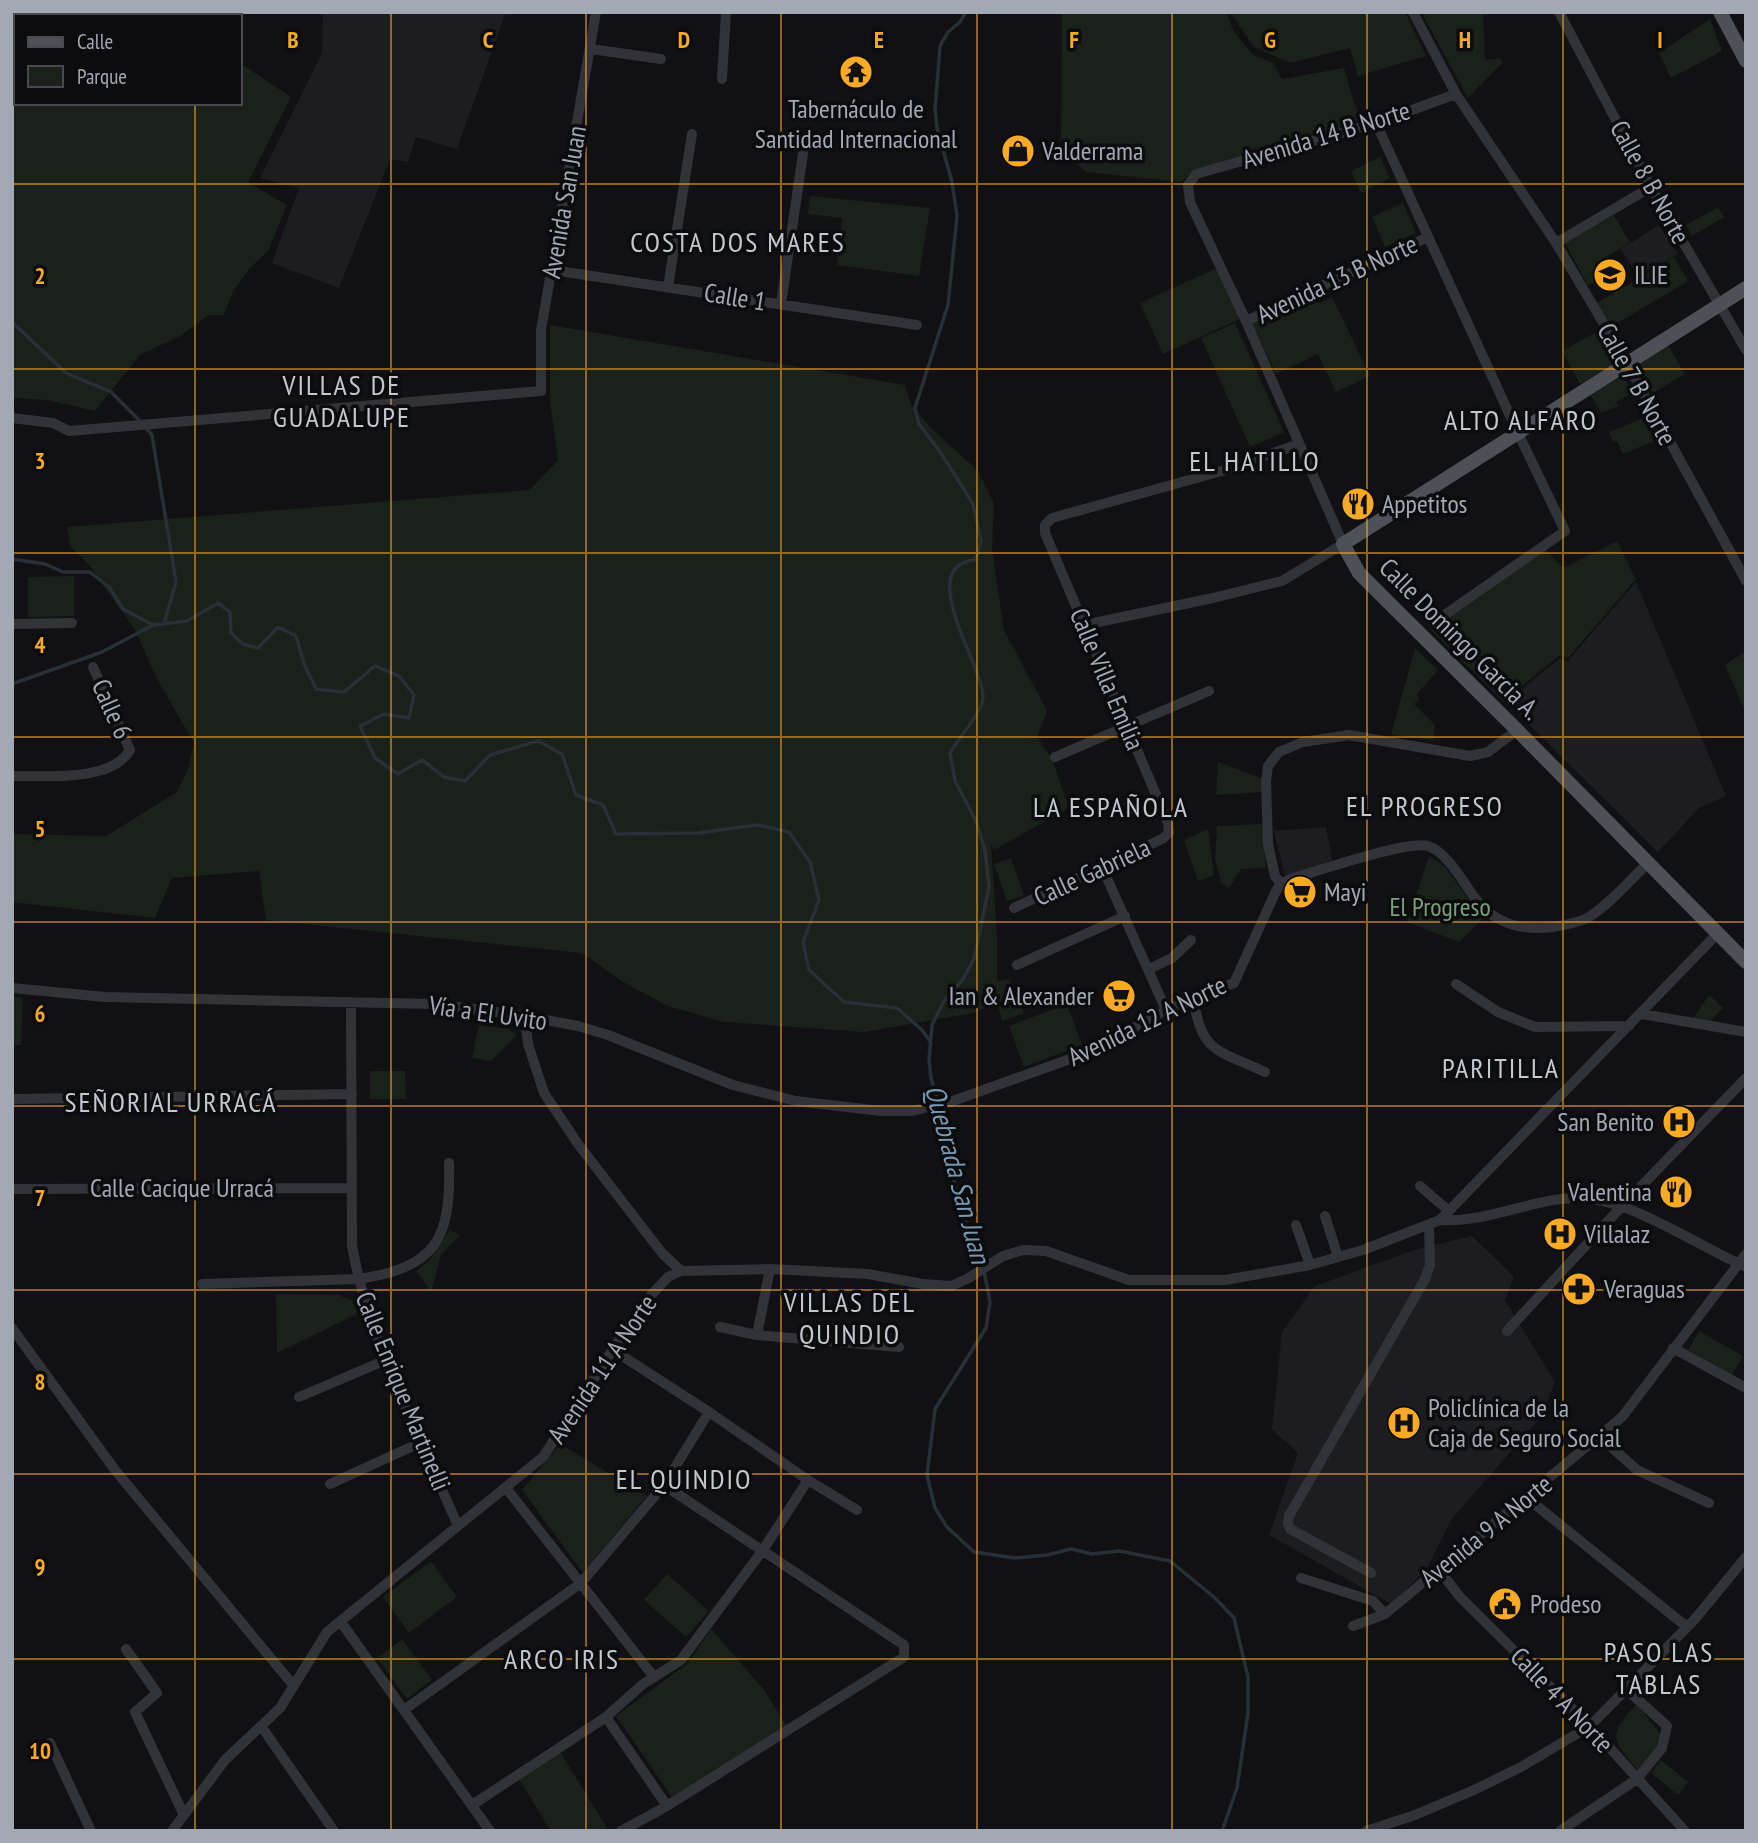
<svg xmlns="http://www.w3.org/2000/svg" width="1758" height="1843" font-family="'PT Sans Narrow',sans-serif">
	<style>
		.built { fill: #1d1d20 }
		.green { fill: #19211a }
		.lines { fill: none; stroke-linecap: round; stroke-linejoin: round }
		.stream { stroke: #273037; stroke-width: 3.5 }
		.minor { stroke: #323338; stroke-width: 10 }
		.major { stroke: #4e5057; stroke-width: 14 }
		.grid { fill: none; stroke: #f8aa24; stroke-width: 2; stroke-opacity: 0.55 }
		.labels { text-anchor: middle; stroke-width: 7; stroke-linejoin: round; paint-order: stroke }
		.poi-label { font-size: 26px; fill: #a2a8b4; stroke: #0c0c0e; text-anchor: start }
		.street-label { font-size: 26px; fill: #a2a8b4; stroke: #0c0c0e }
		.park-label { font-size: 26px; fill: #78a079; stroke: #0c0c0e }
		.neighbourhood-label { font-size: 28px; letter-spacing: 2px; fill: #c3c7d0; stroke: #0c0c0e }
		.water-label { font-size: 28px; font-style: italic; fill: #7798b1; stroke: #0c0c0e }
		.grid-label { font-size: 23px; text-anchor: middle; font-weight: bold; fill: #f8aa24; stroke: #0c0c0e; stroke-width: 7; stroke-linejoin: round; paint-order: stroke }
	</style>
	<rect width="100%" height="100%" fill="#111113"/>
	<path class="built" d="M323 12H506L457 149 416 137 408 162 390 159 339 288 272 263 299 188 260 178 322 53Z
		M1659 225 1678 254 1638 277 1621 249Z
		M1636 582 1726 796 1699 808 1658 852 1506 702 1560 658 1567 662Z
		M1326 827 1332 861 1285 876 1274 831Z
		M1472 1236 1514 1277 1505 1300 1555 1382 1541 1417 1451 1520 1426 1570 1391 1604 1269 1535 1298 1453 1272 1429 1282 1332 1315 1286 1414 1250Z"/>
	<path class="green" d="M1062 12H1226L1234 32 1253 55 1273 63 1282 79 1344 68 1354 103 1363 121 1194 170 1181 182 1087 172 1068 158 1061 146Z
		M1230 12H1405L1426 56 1358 76 1350 48 1290 63 1254 47Z
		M1421 12H1483L1485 60 1501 58 1502 63 1468 98Z
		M1710 19 1722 51 1671 78 1659 53Z
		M240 65 246 67 291 97 248 182 287 205 268 251 249 269 233 291 224 315H209L180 336 140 355 95 411 47 400 12 398V101L16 100V103H240Z
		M1380 157 1390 178 1361 193 1351 171Z
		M810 196 930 208 919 276 837 265 842 218 808 214Z
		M1403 203 1416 233 1385 247 1372 217Z
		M1718 207 1724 217 1692 236 1686 225Z
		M1614 215 1630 243 1595 263 1598 270 1595 272 1597 276 1594 278 1596 281 1588 285 1565 243Z
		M1674 257 1688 281 1611 327 1597 303Z
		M1219 267 1242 318 1163 354 1140 303Z
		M1314 293 1320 303 1332 297 1370 376 1336 392 1318 354 1276 374 1252 323Z
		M1235 323 1284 432 1250 447 1201 338Z
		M550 325 905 385 911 404 931 428 978 471 994 503 992 550 1004 630 1047 711 1037 737 1052 759 1069 808 994 850 991 845 997 935V981L1009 979 1024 1013 1002 1021 997 1002 974 1013 864 1032 724 1022 668 1006 623 982 582 953 266 920 259 871 172 878 155 918 12 902V834L106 836 177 792 188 769 194 743 157 679 135 630 89 565 70 546 67 527 530 490 558 460 550 401Z
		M1598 331 1616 363 1580 384 1562 351Z
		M1668 345 1685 374 1653 393 1636 364Z
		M1623 376 1635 398 1632 399 1629 395 1616 402 1618 406 1601 413 1590 394Z
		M1646 417 1654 441 1623 454 1617 441 1613 442 1609 432Z
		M1617 541 1636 579 1568 658 1560 655 1503 701 1431 630 1546 550 1563 568Z
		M74 576V616L28 617V577Z
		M1415 648 1438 670 1417 694 1419 699 1414 704 1435 725 1433 740 1391 735Z
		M1746 651V714L1725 665Z
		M1218 762 1261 778 1262 792 1216 795Z
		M1263 824 1266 868 1241 869 1229 888 1221 883 1215 858 1217 826Z
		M1208 829 1214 875 1198 881 1184 840Z
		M1429 856 1445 867 1483 919 1459 942 1407 922Z
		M1011 858 1024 895 1007 901 994 864Z
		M1709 995 1723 1008 1708 1023 1692 1020Z
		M12 997 23 998 21 1045H12Z
		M1067 1004 1082 1045 1024 1067 1009 1026Z
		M479 1025 509 1029 517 1035 491 1061 472 1058Z
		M370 1071H405L406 1099H370Z
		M450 1230 460 1235 441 1255 431 1292 416 1271 428 1262Z
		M276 1294 338 1295 353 1301 357 1314 277 1353Z
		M1699 1331 1743 1356 1732 1375 1688 1350Z
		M560 1444 647 1496 583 1573 522 1490Z
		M431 1561 457 1597 409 1633 383 1597Z
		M667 1574 709 1611 686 1637 644 1600Z
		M711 1629 765 1691 787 1727 672 1797 616 1716 687 1664Z
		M402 1639 432 1680 407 1699 377 1658Z
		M1637 1704 1661 1735 1658 1751 1639 1771C1612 1739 1606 1736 1637 1704Z
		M559 1750 607 1828 602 1831H551L517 1776Z
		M1661 1760 1688 1782 1678 1795 1651 1773Z"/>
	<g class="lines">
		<path class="stream" d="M966 12 960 22 948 32 940 46 935 110 937 128 952 182 957 216 948 305 915 408 919 424 941 453 973 504 981 541 978 554 974 560C914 567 984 667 983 698 982 712 958 739 950 753L955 781 976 821 985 850 989 887 974 959 963 979 944 1001 932 1025 929 1060 931 1078 943 1119 948 1160 965 1221 981 1255 990 1302 986 1328 935 1409 927 1475 935 1508 947 1527 974 1552 1015 1558 1047 1555 1071 1549 1092 1554 1120 1551 1170 1561 1214 1597 1234 1618 1248 1677V1713L1237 1788 1222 1831
			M12 322 66 373 111 392 141 422
			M146 428 152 435 176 582 164 624
			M12 559 45 564 63 572H90L110 588 123 609 153 625
			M12 684 102 652 153 625 187 621 218 603 230 612 231 633 243 644 258 648 278 627 296 636 304 664 316 689 344 692 375 666 399 676 414 695 409 718 384 714 360 726 375 758 398 774 422 760 444 777 465 781 490 755 538 741 562 754 576 795 603 805 616 834 698 833 758 825 789 832 810 862 819 900 803 942 809 970 844 1002 897 1008 922 1030 929 1040"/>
		<path class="minor" d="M1413 12 1456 94 1556 243 1627 363 1746 581
			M1559 12 1651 187 1746 350
			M591 49 661 59
			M722 79 726 12
			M1376 123 1518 433 1565 531 1433 623
			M1556 243 1651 187
			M552 270 917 325
			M668 287 692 134
			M781 304 804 147
			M1246 321 1428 237
			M12 418 53 423 69 431 541 391V330L596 12
			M12 624 72 623
			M1084 625 1213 598 1282 581 1343 544 1246 321 1190 202 1188 185 1196 174 1376 123 1456 94
			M1055 757 1209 691
			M12 776C45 776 112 782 130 750L93 667
			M1102 867 1166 1010
			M1281 884 1275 876 1268 844 1266 781 1268 766 1279 752 1303 742 1349 735 1470 756 1488 752 1517 730
			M1014 908 1162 839 1169 833 1168 823 1045 533V525L1052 518 1222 471 1299 444
			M1017 965 1125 916
			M1149 969 1172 958 1191 940
			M1456 984 1498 1012 1535 1027 1629 1026
			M12 988 105 997 436 1004 525 1016 578 1026 608 1035 733 1085 796 1101 881 1111H912L950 1102 1087 1053 1166 1010 1234 983 1276 891 1281 884 1290 879C1316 872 1407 840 1428 846 1447 852 1463 882 1474 897 1494 924 1521 931 1553 927 1565 925 1579 923 1589 917 1611 903 1629 881 1648 863
			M1194 998C1199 1053 1221 1051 1265 1072
			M351 1002 352 1245C368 1340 420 1437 458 1526
			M1642 1014 1746 1032
			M525 1016 528 1044 544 1093 578 1144 662 1253 681 1271
			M12 1099 352 1094
			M1420 1186 1449 1211
			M12 1189 351 1188
			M1325 1216 1338 1257
			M1440 1220C1489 1223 1532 1198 1578 1198 1628 1197 1698 1246 1746 1267
			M1296 1225 1310 1265
			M202 1284 359 1279C437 1267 451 1239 449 1163
			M720 1327 757 1335 899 1347
			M12 1328 115 1470 294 1686
			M1507 1331 1622 1206 1746 1078
			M757 1335 770 1269
			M1673 1348 1746 1388
			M613 1350 709 1412
			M299 1397 386 1360
			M1599 1436 1637 1470 1709 1503
			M330 1484 422 1442
			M506 1488 654 1677
			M1527 1498 1687 1627
			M1439 1570 1460 1597 1590 1726 1685 1831
			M1371 1573 1290 1529 1288 1523 1289 1516 1425 1279 1430 1265 1429 1225
			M1301 1578 1373 1601 1385 1614
			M341 1622 490 1831
			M1353 1626 1385 1614 1622 1417 1746 1254
			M126 1649 157 1693 135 1712 184 1815
			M404 1710 581 1583 664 1485
			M606 1717 667 1806
			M261 1726 334 1831
			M50 1743 91 1831
			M472 1805 606 1717 643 1684 681 1660 763 1550 808 1480
			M172 1831 225 1760 280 1708 327 1632 543 1457 626 1329 652 1294 668 1277 681 1271 770 1269 868 1274 923 1284 951 1286 967 1279 1003 1256 1023 1250 1046 1251 1129 1280H1225L1310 1265 1363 1250 1440 1220 1718 933
			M621 1831 667 1806 904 1657V1645L664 1485 709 1412 808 1480 857 1510
			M1366 1831 1415 1815 1474 1790 1521 1767 1590 1726 1695 1619 1746 1557
			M1560 1831 1637 1779 1662 1748 1667 1726 1626 1689"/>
		<path class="major" d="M1720 12 1746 61
			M1746 288 1343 544 1359 573 1370 584 1517 730 1746 962"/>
	</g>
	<path class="grid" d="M195 12V16M391 12V1831M586 12V1831M781 12V1831M977 12V1831M1172 12V1831M1367 12V1831M1563 12V1831M195 103V1831M12 184H1746M12 369H1746M12 553H1746M12 737H1746M12 922H1746M12 1106H1746M12 1290H1746M12 1474H1746M12 1659H1746"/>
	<defs>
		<symbol id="temple-disc" viewBox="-11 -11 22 22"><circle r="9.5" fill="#f8aa24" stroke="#0c0c0e"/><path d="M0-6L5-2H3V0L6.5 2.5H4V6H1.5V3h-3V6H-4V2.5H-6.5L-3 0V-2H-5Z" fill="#111"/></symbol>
		<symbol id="shop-disc" viewBox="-11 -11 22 22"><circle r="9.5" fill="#f8aa24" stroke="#0c0c0e"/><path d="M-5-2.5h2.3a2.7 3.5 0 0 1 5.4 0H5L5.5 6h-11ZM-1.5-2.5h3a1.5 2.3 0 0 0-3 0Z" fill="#111"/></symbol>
		<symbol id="school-disc" viewBox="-11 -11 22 22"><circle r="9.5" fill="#f8aa24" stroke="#0c0c0e"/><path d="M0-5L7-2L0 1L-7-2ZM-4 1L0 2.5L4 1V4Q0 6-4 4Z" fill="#111"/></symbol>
		<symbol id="restaurant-disc" viewBox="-11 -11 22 22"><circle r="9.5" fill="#f8aa24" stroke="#0c0c0e"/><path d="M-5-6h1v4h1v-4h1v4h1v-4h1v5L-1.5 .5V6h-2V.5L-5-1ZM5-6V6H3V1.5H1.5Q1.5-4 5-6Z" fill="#111"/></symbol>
		<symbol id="supermarket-disc" viewBox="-11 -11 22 22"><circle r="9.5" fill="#f8aa24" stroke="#0c0c0e"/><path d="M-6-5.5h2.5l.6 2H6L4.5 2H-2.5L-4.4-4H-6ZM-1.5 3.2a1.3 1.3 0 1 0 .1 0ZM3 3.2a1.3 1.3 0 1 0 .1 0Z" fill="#111"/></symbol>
		<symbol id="hospital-disc" viewBox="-11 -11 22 22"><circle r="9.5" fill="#f8aa24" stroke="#0c0c0e"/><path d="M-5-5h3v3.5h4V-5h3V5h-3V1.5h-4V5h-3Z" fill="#111"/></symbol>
		<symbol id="pharmacy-disc" viewBox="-11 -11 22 22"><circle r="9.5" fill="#f8aa24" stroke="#0c0c0e"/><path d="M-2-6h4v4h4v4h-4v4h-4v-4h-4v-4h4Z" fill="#111"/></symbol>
		<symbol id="civic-disc" viewBox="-11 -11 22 22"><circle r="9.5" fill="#f8aa24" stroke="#0c0c0e"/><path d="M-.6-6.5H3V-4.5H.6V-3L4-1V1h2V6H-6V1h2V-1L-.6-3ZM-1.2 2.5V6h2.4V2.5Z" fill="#111"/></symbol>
	</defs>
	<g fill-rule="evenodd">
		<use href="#temple-disc" x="837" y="53" width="38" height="38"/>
		<use href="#shop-disc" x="999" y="132" width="38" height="38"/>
		<use href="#school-disc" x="1591" y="256" width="38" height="38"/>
		<use href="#restaurant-disc" x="1339" y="485" width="38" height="38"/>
		<use href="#supermarket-disc" x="1281" y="873" width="38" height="38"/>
		<use href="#supermarket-disc" x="1100" y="977" width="38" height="38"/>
		<use href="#hospital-disc" x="1660" y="1103" width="38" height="38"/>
		<use href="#restaurant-disc" x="1657" y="1173" width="38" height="38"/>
		<use href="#hospital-disc" x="1541" y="1215" width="38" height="38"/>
		<use href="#pharmacy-disc" x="1560" y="1270" width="38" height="38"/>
		<use href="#hospital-disc" x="1385" y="1404" width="38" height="38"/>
		<use href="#civic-disc" x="1486" y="1585" width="38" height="38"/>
	</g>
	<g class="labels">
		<g class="poi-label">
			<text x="856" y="118" text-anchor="middle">Tabernáculo de<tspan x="856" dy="30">Santidad Internacional</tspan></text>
			<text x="1042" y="160">Valderrama</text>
			<text x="1634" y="284">ILIE</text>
			<text x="1382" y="513">Appetitos</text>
			<text x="1324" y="901">Mayi</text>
			<text x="1094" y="1005" text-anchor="end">Ian &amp; Alexander</text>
			<text x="1654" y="1131" text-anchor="end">San Benito</text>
			<text x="1652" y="1201" text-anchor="end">Valentina</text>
			<text x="1584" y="1243">Villalaz</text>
			<text x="1604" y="1298">Veraguas</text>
			<text x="1428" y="1417">Policlínica de la<tspan x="1428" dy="30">Caja de Seguro Social</tspan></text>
			<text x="1530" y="1613">Prodeso</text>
		</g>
		<g class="street-label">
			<text transform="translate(1326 135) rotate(-17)" y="9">Avenida 14 B Norte</text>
			<text transform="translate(1650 182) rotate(61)" y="9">Calle 8 B Norte</text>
			<text transform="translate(564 202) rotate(-80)" y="9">Avenida San Juan</text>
			<text transform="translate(1337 279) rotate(-25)" y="9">Avenida 13 B Norte</text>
			<text transform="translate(735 297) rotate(9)" y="9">Calle 1</text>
			<text transform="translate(1637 384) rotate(61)" y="9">Calle 7 B Norte</text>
			<text transform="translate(1460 639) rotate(45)" y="9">Calle Domingo Garcia A.</text>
			<text transform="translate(1107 679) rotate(67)" y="9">Calle Villa Emilia</text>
			<text transform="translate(112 709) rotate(66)" y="9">Calle 6</text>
			<text transform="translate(1092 872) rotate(-25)" y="9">Calle Gabriela</text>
			<text transform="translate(488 1013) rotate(8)" y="9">Vía a El Uvito</text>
			<text transform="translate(1147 1021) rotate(-26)" y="9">Avenida 12 A Norte</text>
			<text x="182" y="1197">Calle Cacique Urracá</text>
			<text transform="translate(602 1369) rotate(-56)" y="9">Avenida 11 A Norte</text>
			<text transform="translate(403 1391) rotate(68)" y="9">Calle Enrique Martinelli</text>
			<text transform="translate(1486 1531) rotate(-39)" y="9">Avenida 9 A Norte</text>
			<text transform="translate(1562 1700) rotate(46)" y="9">Calle 4 A Norte</text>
		</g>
		<g class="park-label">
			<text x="1440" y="916">El Progreso</text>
		</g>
		<g class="neighbourhood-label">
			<text x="738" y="252">COSTA DOS MARES</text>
			<text x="342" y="395">VILLAS DE<tspan x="342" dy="32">GUADALUPE</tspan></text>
			<text x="1521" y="430">ALTO ALFARO</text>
			<text x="1255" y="471">EL HATILLO</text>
			<text x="1425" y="816">EL PROGRESO</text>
			<text x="1111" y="817">LA ESPAÑOLA</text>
			<text x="1501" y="1078">PARITILLA</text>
			<text x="171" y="1112">SEÑORIAL URRACÁ</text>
			<text x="850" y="1312">VILLAS DEL<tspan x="850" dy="32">QUINDIO</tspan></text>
			<text x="684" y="1489">EL QUINDIO</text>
			<text x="1659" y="1662">PASO LAS<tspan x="1659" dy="32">TABLAS</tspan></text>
			<text x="562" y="1669">ARCO IRIS</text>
		</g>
		<g class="water-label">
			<text transform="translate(958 1174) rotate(75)" y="10">Quebrada San Juan</text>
		</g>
	</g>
	<g class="grid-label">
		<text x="293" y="48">B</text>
		<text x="488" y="48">C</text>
		<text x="684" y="48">D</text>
		<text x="879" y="48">E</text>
		<text x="1074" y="48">F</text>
		<text x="1270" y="48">G</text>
		<text x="1465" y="48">H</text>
		<text x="1660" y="48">I</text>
		<text x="40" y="284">2</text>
		<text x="40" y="469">3</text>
		<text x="40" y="653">4</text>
		<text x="40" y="837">5</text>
		<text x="40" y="1022">6</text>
		<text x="40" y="1206">7</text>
		<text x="40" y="1390">8</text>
		<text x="40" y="1575">9</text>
		<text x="40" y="1759">10</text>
	</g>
	<rect width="1758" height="1843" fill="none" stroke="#a2a8b4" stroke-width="28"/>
	<rect x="14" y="14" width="228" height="91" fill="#0c0c0e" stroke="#484a50" stroke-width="2"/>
	<rect x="28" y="37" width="35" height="10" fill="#4e5057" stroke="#484a50" stroke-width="2"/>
	<text x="77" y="49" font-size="21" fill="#a2a8b4">Calle</text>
	<rect x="28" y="66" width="35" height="21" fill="#19211a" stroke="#484a50" stroke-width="2"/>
	<text x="77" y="84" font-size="21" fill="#a2a8b4">Parque</text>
</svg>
